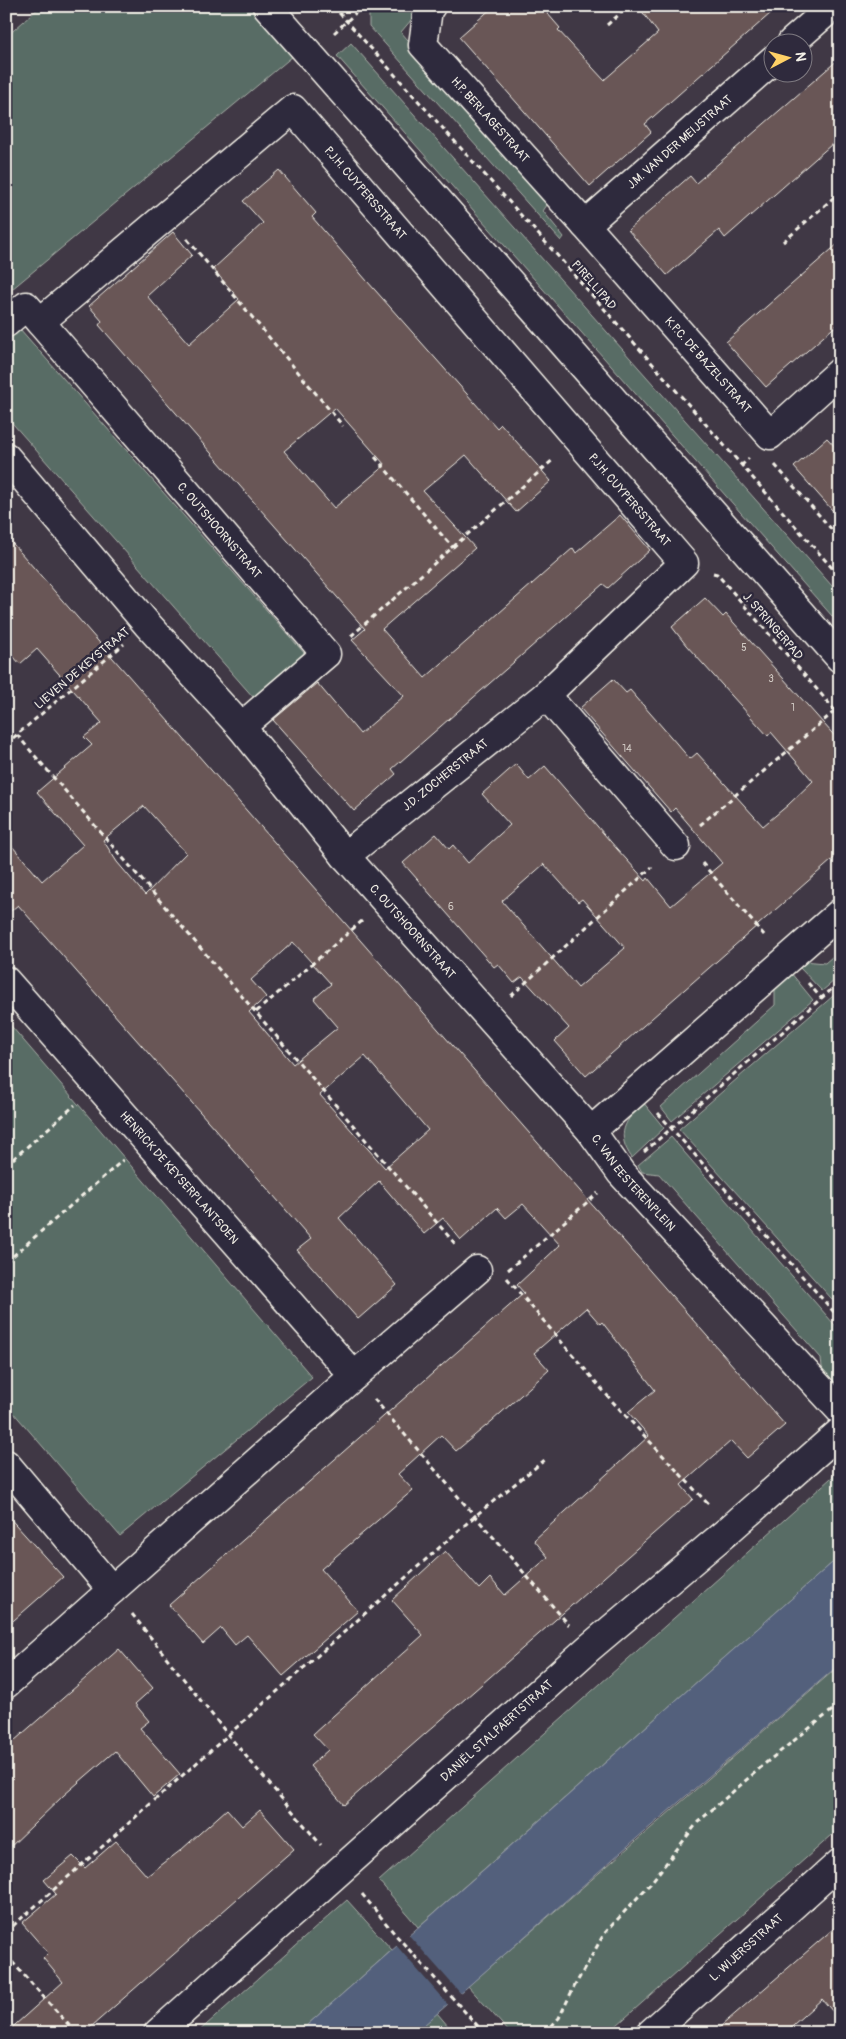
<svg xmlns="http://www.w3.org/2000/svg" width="846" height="2039" font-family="Pangolin,sans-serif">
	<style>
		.green { fill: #596c65; stroke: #a6aea6 }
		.water { fill: #52617c; stroke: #939ba7 }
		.pier { fill: #403845 }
		.building { fill: #695757; stroke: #f4f1e8; fill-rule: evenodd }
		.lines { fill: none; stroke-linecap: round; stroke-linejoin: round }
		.minor-casing { stroke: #f4f1e8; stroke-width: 31 }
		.path { stroke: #f4f1e8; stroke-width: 3; stroke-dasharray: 5 4; stroke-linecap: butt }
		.minor { stroke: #2f2a3d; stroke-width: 28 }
		.labels { text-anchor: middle; stroke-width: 5; stroke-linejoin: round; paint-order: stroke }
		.number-label { font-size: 10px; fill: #d1cac4 }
		.street-label { font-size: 12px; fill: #f4f1e8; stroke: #2f2a3d }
	</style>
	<rect width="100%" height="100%" fill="#403845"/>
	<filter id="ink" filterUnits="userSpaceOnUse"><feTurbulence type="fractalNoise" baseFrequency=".02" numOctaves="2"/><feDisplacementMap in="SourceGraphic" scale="10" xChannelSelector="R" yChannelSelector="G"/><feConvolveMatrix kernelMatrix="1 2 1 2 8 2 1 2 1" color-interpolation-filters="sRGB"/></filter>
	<g filter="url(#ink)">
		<path class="green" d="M41 6H249L293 56 6 294V37Z
			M378 6H423L401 32 549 202 543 211 564 237 561 241 369 26V14Z
			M351 43 840 595V625L337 56Z
			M20 329 305 654 254 698 6 416V340Z
			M840 950V976L822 991 799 967 804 961 825 963Z
			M791 973 813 1000 672 1121 661 1107 775 1005V987Z
			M840 990V1308L679 1129Z
			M6 1020 312 1377 120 1536 6 1404Z
			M643 1102 664 1128 632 1158C615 1134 625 1121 643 1102Z
			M671 1137 840 1331V1383L834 1390 823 1376 821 1358 659 1174 642 1172 638 1165Z
			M840 1470V1556L418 1927 379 1881Z
			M840 1665V1828L608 2033H510L468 1986Z
			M347 1900 392 1950 298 2033H197Z
			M437 2013 454 2033H415Z"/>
		<path class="water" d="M840 1556V1664L637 1838 415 2033H298Z"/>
		<path class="pier" d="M407 1933 462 1995 449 2006 395 1944Z"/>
		<path class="building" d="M494 6H541L560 28 558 30 604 80 658 33 638 6H779L645 124 651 132 590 186 459 37Z
			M840 58V137L725 238 719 230 667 275 628 230 690 176 696 183Z
			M279 170 316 213 312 217 367 281 497 428 501 424 551 481 516 512 466 455 423 491 475 548 382 629 425 678 573 548 576 553 620 515 650 550 608 588 603 584 392 769 396 774 354 811 273 720 317 683 360 734 404 696 352 640 365 629 99 325 102 321 89 306 173 232 192 255 147 296 189 344 239 299 213 269 263 223 243 201ZM335 408 385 465 334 508 284 451Z
			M840 242V322L766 387 726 342Z
			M827 438 840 452V519L794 467Z
			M6 536 785 1425 747 1458 731 1441 681 1485 693 1499 344 1805 310 1766 328 1750 313 1734 423 1635 392 1600 445 1551 479 1589 490 1578 505 1595 548 1557 534 1540 649 1436 628 1412 655 1390 602 1322 600 1324 586 1308 534 1353 549 1370 492 1421 456 1451 441 1435 398 1474 413 1490 321 1569 358 1611 283 1676 247 1635 235 1645 221 1628 203 1644 169 1605 524 1293 517 1285 560 1245 523 1204 506 1218 497 1208 461 1240 443 1218 424 1234 379 1181 339 1218 397 1285 358 1319 297 1250 311 1239 273 1195 18 905 6 915V839L42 881 83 845 37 792 92 745 84 737 102 723 37 649 20 664 6 648ZM144 806 186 853 145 895 117 862 103 840ZM293 942 331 984 314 999 338 1027 293 1064 249 1012 266 997 251 980ZM365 1056 428 1130 385 1168 320 1095Z
			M705 598 723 617 726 614 840 742V853L586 1076 555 1041 569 1028 522 977 514 983 498 964 494 967 403 863 436 834 449 849 453 845 468 863 510 825 482 794 516 764 529 780 545 766 617 849 646 881 648 878 671 906 722 863 675 808 671 812 580 708 613 679 626 693 630 690 690 759 697 753 763 826 788 805 813 781 771 732 768 736 686 645 672 627ZM544 864 578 902 582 899 625 948 578 988 502 901Z
			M6 1514 63 1577 6 1627Z
			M119 1649 153 1688 135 1704 149 1721 140 1728 180 1774 153 1797 115 1751 64 1795 6 1851V1748Z
			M227 1809 242 1826 260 1810 294 1849 84 2033H6L63 1982 43 1958 48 1953 22 1923 56 1894 44 1880 73 1856 85 1868 116 1841 147 1876 181 1850Z
			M840 1923V2020L822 1999 784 2033H713Z"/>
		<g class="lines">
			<defs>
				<g id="minor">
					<path d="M267 6 840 658"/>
					<path id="s1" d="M431 6 428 9 423 45 585 225 770 435 840 372"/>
					<path d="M792 42 833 6"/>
					<path id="s2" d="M585 225 774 59"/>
					<path id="s3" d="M40 322 326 654 241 727"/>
					<path id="s4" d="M6 323 26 306 40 322 293 109 684 563 546 695 345 856"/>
					<path id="s5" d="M6 457 147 624 241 727 345 856 591 1131"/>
					<path d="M546 695 676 846"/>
					<path id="s6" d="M840 913 591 1131 621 1173 840 1410"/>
					<path id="s7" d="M6 981 354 1376"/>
					<path d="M6 1464 112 1590 354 1376 477 1270"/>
					<path d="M6 1684 112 1590"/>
					<path id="s8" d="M158 2033 589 1648 730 1529 840 1432"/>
					<path id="s9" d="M651 2033 840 1863"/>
				</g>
			</defs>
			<use href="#minor" class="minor-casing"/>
			<path class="path" d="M333 6 556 254 840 577
				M607 25 629 6
				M334 33 363 6
				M187 239 343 426
				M783 242 840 192
				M375 457 453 548
				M775 465 840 539
				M741 466 749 458
				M713 573 717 574 840 716
				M351 636 554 459
				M17 735 457 1246
				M6 744 124 644
				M700 825 835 711
				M702 863 765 936
				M808 983 821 998
				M511 996 652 867
				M256 1012 362 921
				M658 1113 840 1319
				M644 1152 840 982
				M6 1165 75 1105
				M6 1262 123 1160
				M508 1270 598 1193
				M507 1278 612 1401 709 1505
				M374 1399 569 1625
				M132 1614 229 1736 321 1845
				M362 1894 394 1933 484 2033
				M6 1932 475 1516 546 1459
				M6 1955 76 2033
				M545 2033 559 2018 573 1989 604 1934 650 1884 698 1822 767 1762 840 1704"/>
			<use href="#minor" class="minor"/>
		</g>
	</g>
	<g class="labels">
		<g class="number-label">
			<text x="744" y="651">5</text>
			<text x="771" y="682">3</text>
			<text x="793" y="711">1</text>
			<text x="627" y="752">14</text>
			<text x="451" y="910">6</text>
		</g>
		<g class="street-label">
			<text dy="4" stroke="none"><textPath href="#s1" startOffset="141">H.P. BERLAGESTRAAT</textPath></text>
			<text dy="4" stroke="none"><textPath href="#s2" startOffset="126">J.M. VAN DER MEIJSTRAAT</textPath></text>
			<text dy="4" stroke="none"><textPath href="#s4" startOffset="489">P.J.H. CUYPERSSTRAAT</textPath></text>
			<text transform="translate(594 285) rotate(49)" y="4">PIRELLIPAD</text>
			<text dy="4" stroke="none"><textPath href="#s1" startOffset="469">K.P.C. DE BAZELSTRAAT</textPath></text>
			<text dy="4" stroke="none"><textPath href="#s4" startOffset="894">P.J.H. CUYPERSSTRAAT</textPath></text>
			<text dy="4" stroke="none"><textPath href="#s3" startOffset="275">C. OUTSHOORNSTRAAT</textPath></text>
			<text transform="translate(773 626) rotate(49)" y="4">J. SPRINGERPAD</text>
			<text transform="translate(82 668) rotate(-40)" y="4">LIEVEN DE KEYSTRAAT</text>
			<text transform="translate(445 775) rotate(-39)" y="4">J.D. ZOCHERSTRAAT</text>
			<text dy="4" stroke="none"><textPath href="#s5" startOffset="625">C. OUTSHOORNSTRAAT</textPath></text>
			<text dy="4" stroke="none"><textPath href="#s7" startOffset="262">HENRICK DE KEYSERPLANTSOEN</textPath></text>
			<text dy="4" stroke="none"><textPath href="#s6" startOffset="398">C. VAN EESTERENPLEIN</textPath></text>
			<text dy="4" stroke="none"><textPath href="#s8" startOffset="454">DANIËL STALPAERTSTRAAT</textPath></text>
			<text dy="4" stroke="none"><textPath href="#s9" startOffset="128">L. WIJERSSTRAAT</textPath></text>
		</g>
	</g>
	<rect width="846" height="2039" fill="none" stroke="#2f2a3d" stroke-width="25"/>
	<rect x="12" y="12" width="821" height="2014" fill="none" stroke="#f4f1e8" stroke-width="2" filter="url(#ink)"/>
	<g transform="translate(788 58) rotate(84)"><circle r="24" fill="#2f2a3d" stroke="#7e7a81"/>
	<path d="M0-4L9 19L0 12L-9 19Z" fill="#ffd166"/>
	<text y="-8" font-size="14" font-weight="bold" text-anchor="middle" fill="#f4f1e8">N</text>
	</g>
</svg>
